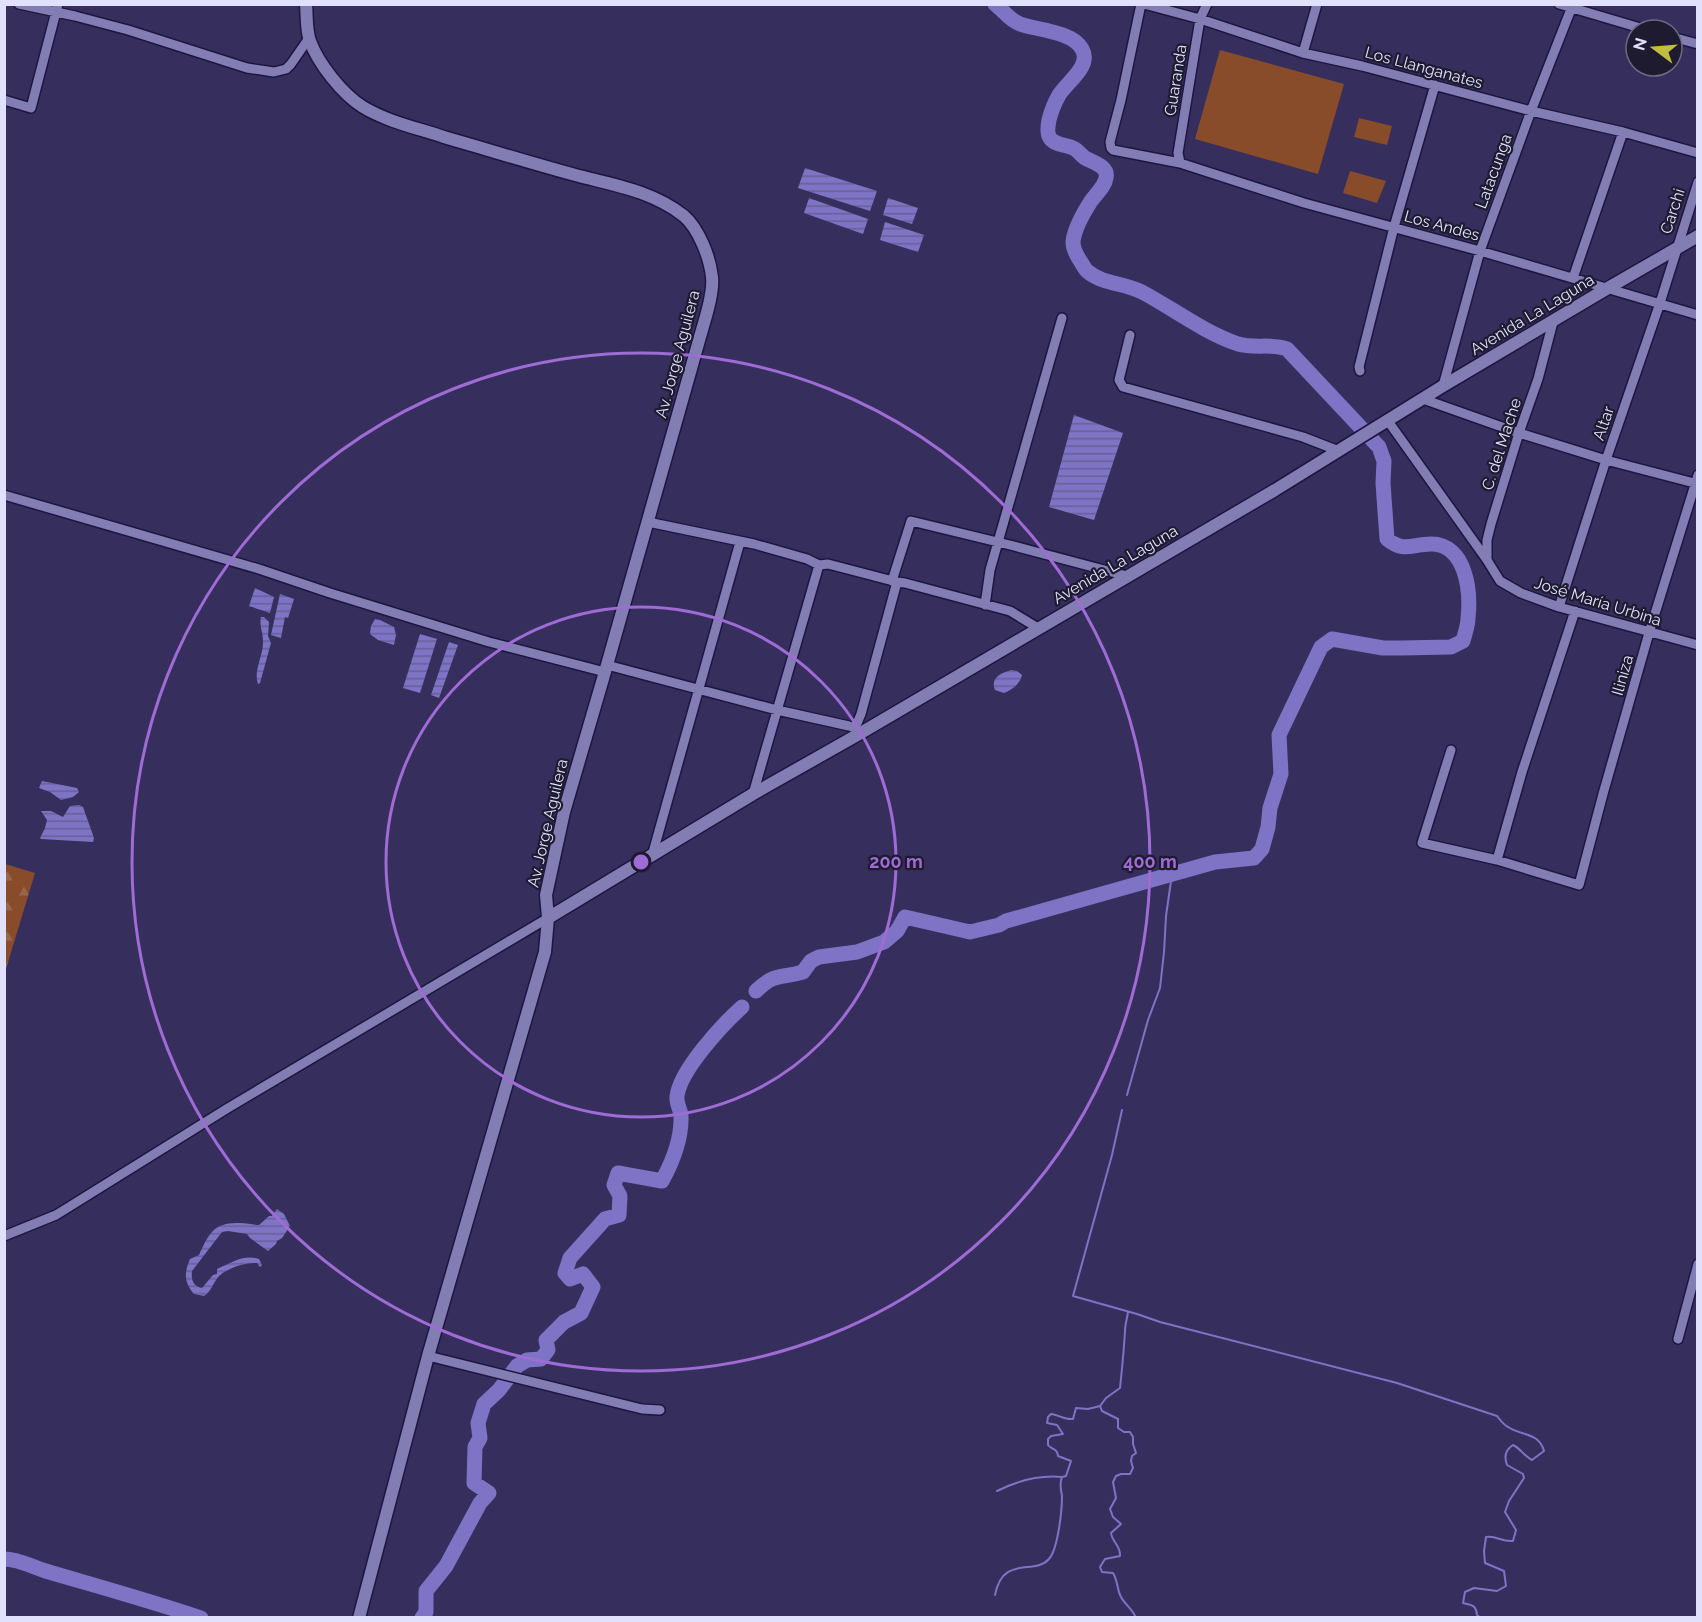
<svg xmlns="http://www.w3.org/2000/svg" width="1702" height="1622" font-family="Raleway,sans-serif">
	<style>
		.forest { fill: url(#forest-firs) }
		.green { fill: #884c2b }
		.water { fill: url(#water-rules) }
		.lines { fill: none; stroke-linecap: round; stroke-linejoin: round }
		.stream { stroke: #7e73c5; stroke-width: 2 }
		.river { stroke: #7e73c5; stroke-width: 15 }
		.minor-casing { stroke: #1e1541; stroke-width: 12 }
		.tertiary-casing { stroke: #1e1541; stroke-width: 15 }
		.minor { stroke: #827db2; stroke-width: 9 }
		.tertiary { stroke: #827db2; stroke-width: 12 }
		.ring { fill: none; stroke: #9f6bd5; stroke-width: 3 }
		.labels { text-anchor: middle; stroke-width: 4.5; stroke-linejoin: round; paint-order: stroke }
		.street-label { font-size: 16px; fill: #e1e0fd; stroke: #1e1b30 }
		.centre { fill: #9f6bd5; stroke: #1e1b30; stroke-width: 3 }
		.ring-label { font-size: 18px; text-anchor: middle; font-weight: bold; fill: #9f6bd5; stroke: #1e1b30; stroke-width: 4.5; stroke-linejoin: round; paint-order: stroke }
	</style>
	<defs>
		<pattern id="forest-firs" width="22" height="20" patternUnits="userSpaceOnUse" patternTransform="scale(1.5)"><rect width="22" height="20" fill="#884c2b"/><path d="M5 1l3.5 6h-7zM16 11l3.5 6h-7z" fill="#98664b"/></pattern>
		<pattern id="water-rules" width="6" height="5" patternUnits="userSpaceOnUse" patternTransform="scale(1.5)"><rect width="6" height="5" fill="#7e73c5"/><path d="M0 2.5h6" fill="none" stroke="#676095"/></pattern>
	</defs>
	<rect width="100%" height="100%" fill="#362f5e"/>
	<path class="forest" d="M5 864 35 873 5 972 4 864Z"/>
	<path class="green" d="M1220 50 1344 84 1318 174 1195 139Z
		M1359 118 1392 126 1387 145 1354 137Z
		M1350 171 1386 181 1377 203 1343 193Z"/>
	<path class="water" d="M805 168 877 191 870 211 798 188Z
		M809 198 868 219 863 234 804 213Z
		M888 198 918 208 912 224 883 215Z
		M885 222 924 235 918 252 880 240Z
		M1074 415 1123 433 1094 520 1049 507Z
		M255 588 274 597 270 613 249 606Z
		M280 594 294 599 288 618 285 617 281 638 271 635Z
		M261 617H264L269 622 268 636 271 643 260 683 258 684C253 670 264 655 263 641 263 632 259 626 261 617Z
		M375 619 380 620 394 627 396 635 394 645 378 640 370 634 371 626Z
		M420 634 437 639 420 693 403 688Z
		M449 642 458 645 439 698 431 695Z
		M1011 670 1017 671 1022 675C1020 684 1012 690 1004 693L995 690C990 678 1001 673 1011 670Z
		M42 781 77 788 79 792 73 797 61 800 50 792 39 788Z
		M79 805 83 807 94 838 93 842 41 839 40 838 45 828 47 820 41 811H51L63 817 70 806Z
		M277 1209 284 1214 290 1226 282 1238 277 1241 276 1244 268 1251 250 1238 247 1234 228 1231 222 1232 192 1271C191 1280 193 1286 202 1288L213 1275 217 1274V1269C231 1263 244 1254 259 1259L262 1265 260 1267 257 1263C245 1262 228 1268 219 1276 213 1283 211 1292 204 1296L194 1294C184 1282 184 1273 190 1259L199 1255C209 1234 213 1222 240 1223 247 1223 253 1225 259 1225L269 1216H272Z"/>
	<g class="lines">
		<path class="stream" d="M1127 1095 1148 1020 1160 988 1164 952 1166 916 1172 874
			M1122 1110 1112 1155 1073 1296 1137 1314 1160 1322 1397 1383 1497 1416C1500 1420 1504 1425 1508 1427 1521 1436 1539 1432 1544 1451L1532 1460C1524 1456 1520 1448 1513 1445 1505 1450 1504 1457 1507 1465L1523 1474 1524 1478 1509 1501 1505 1512 1516 1530 1513 1541C1501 1542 1496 1535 1486 1537L1484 1551 1485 1563 1504 1571 1506 1586 1497 1591 1474 1588 1465 1592 1463 1603C1472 1605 1476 1605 1477 1615L1481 1618
			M1128 1312C1127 1319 1125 1325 1125 1331 1124 1350 1122 1369 1120 1388L1106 1398 1100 1406 1102 1411 1118 1419V1428L1124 1432H1130L1133 1437V1444L1136 1453 1132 1456 1131 1461 1133 1468 1130 1474H1121L1116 1476 1113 1482 1116 1498 1110 1509 1113 1517 1121 1524 1111 1533C1112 1542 1121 1546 1120 1556L1105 1559 1100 1567 1102 1572 1113 1573C1118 1581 1117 1590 1121 1597 1125 1605 1133 1609 1136 1618
			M997 1491C1017 1481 1040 1475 1062 1477
			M995 1595C1003 1554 1034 1576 1049 1559 1058 1549 1062 1510 1062 1496 1061 1489 1059 1484 1062 1477L1066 1476 1071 1461 1058 1456C1057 1448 1052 1450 1048 1445V1439L1051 1436 1063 1434 1057 1425 1047 1423 1048 1417 1051 1414C1059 1415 1065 1420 1073 1419L1076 1408 1088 1409 1100 1406"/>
		<path class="river" d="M756 991C776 972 779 979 803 972L811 961 819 957 857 952 884 942 897 931 905 917 970 932 999 925 1006 921 1215 862 1254 858 1262 849 1268 827 1270 808 1281 774 1279 735 1321 647 1332 639 1383 648H1402L1451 647 1463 641C1465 633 1468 626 1468 618 1471 591 1466 544 1431 544 1412 544 1404 553 1387 539L1383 483 1384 461 1379 447 1287 349C1271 343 1255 349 1238 344 1203 332 1174 309 1142 292 1124 283 1102 284 1087 271 1084 268 1082 263 1079 259 1076 254 1073 249 1073 242 1074 229 1084 212 1091 201 1096 194 1105 186 1106 178 1109 166 1092 162 1085 158 1081 155 1078 151 1075 149 1068 145 1054 145 1050 138 1047 134 1048 125 1049 120 1051 112 1055 102 1059 95 1067 82 1092 66 1082 49 1072 31 1036 30 1020 24 1009 20 1004 11 995 4
			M4 1559C19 1559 35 1568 49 1572 100 1587 151 1601 201 1618
			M422 1618 426 1612V1591L446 1566 480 1503 489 1493 474 1483 475 1447 480 1438 478 1423 484 1404 499 1390 517 1366 527 1360 541 1359 548 1350 546 1340 564 1322 581 1313 593 1287 583 1274 570 1279 565 1273 570 1258 605 1219 619 1215 620 1196 614 1185 618 1173 662 1181C673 1161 682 1138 681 1115 680 1108 676 1103 677 1097 679 1071 723 1024 742 1007"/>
		<defs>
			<path id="minor" d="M19 4 75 16 128 30 247 68 274 72 286 69 291 64 309 38
				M1141 4 1121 100 1110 142 1111 148 1113 150 1180 163 1304 203 1480 251 1698 315
				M1144 4 1200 19 1303 53 1362 66 1531 111 1623 132 1698 153
				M1559 4 1647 30
				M1672 37 1698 44
				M1303 53 1317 4
				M4 100 31 108 58 4
				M1180 163 1178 153 1200 19 1207 4
				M1573 278 1623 132
				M1130 335 1119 380 1123 387 1303 437 1339 451
				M1360 371 1359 367 1394 227 1435 85
				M1443 386 1480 251 1531 111 1573 4
				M1423 399 1519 433 1606 460 1698 484
				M1388 421 1487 560 1500 581 1521 593 1559 607 1698 645
				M4 495 259 569 330 593 489 642 605 672
				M648 522 754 544 807 559 819 565 828 564 897 582 905 583 1010 611 1038 628
				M1487 559V540L1491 524 1519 433 1538 379 1553 322
				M892 581 911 521 1014 546 1127 576
				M985 605 990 570 1062 318
				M1559 607 1606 460 1660 303 1698 182
				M607 665 777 710 849 726 855 728 859 734
				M855 728 861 714 897 582
				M1451 750 1422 843 1497 860 1579 885 1603 794 1649 633 1698 475
				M753 794 819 565
				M652 856 740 542
				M1497 860 1522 772 1575 611
				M4 1236 56 1215 228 1108 548 918
				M1678 1339 1698 1264
				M428 1356 642 1409 660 1410"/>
			<path id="tertiary" d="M306 4C307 16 306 30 310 41 318 63 342 94 363 107 388 122 417 128 444 137 489 150 534 164 579 176 615 185 654 192 684 216 699 229 710 258 712 277 714 295 703 325 698 344L607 665 564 812 546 895 548 918 545 952 428 1356 359 1618
				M548 918 753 794 859 734 1275 490 1443 386 1608 288 1698 236"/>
		</defs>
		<use href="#minor" class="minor-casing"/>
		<use href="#tertiary" class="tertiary-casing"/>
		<use href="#minor" class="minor"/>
		<use href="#tertiary" class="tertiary"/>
	</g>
	<g class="ring">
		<circle cx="641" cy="862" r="255"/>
		<circle cx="641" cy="862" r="509"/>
	</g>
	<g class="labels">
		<g class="street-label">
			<text transform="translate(1424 67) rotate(15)" y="6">Los Llanganates</text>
			<text transform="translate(1175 80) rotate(-81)" y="6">Guaranda</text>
			<text transform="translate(1493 171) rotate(-70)" y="6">Latacunga</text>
			<text transform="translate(1672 211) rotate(-72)" y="6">Carchi</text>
			<text transform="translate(1442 225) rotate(15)" y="6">Los Andes</text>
			<text transform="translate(1532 314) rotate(-31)" y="6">Avenida La Laguna</text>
			<text transform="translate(677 354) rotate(-75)" y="6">Av. Jorge Aguilera</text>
			<text transform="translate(1603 423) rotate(-71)" y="6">Altar</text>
			<text transform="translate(1501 444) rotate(-72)" y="6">C. del Mache</text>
			<text transform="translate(1115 564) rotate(-30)" y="6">Avenida La Laguna</text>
			<text transform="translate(1598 601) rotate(17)" y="6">José María Urbina</text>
			<text transform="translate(1622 675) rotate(-74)" y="6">Iliniza</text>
			<text transform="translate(547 823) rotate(-77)" y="6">Av. Jorge Aguilera</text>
		</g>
	</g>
	<circle cx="641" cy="862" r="9" class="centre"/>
	<g class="ring-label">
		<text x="896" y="868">200 m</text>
		<text x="1150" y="868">400 m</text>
	</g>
	<rect width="1702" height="1622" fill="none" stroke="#e1e0fd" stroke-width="12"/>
	<g transform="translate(1654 48) rotate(286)"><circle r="28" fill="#1e1b30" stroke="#6c6a82" stroke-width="1.5"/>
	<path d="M0-4.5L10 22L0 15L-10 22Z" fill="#c0be40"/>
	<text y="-9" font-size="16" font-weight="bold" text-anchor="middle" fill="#e1e0fd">N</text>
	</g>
</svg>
